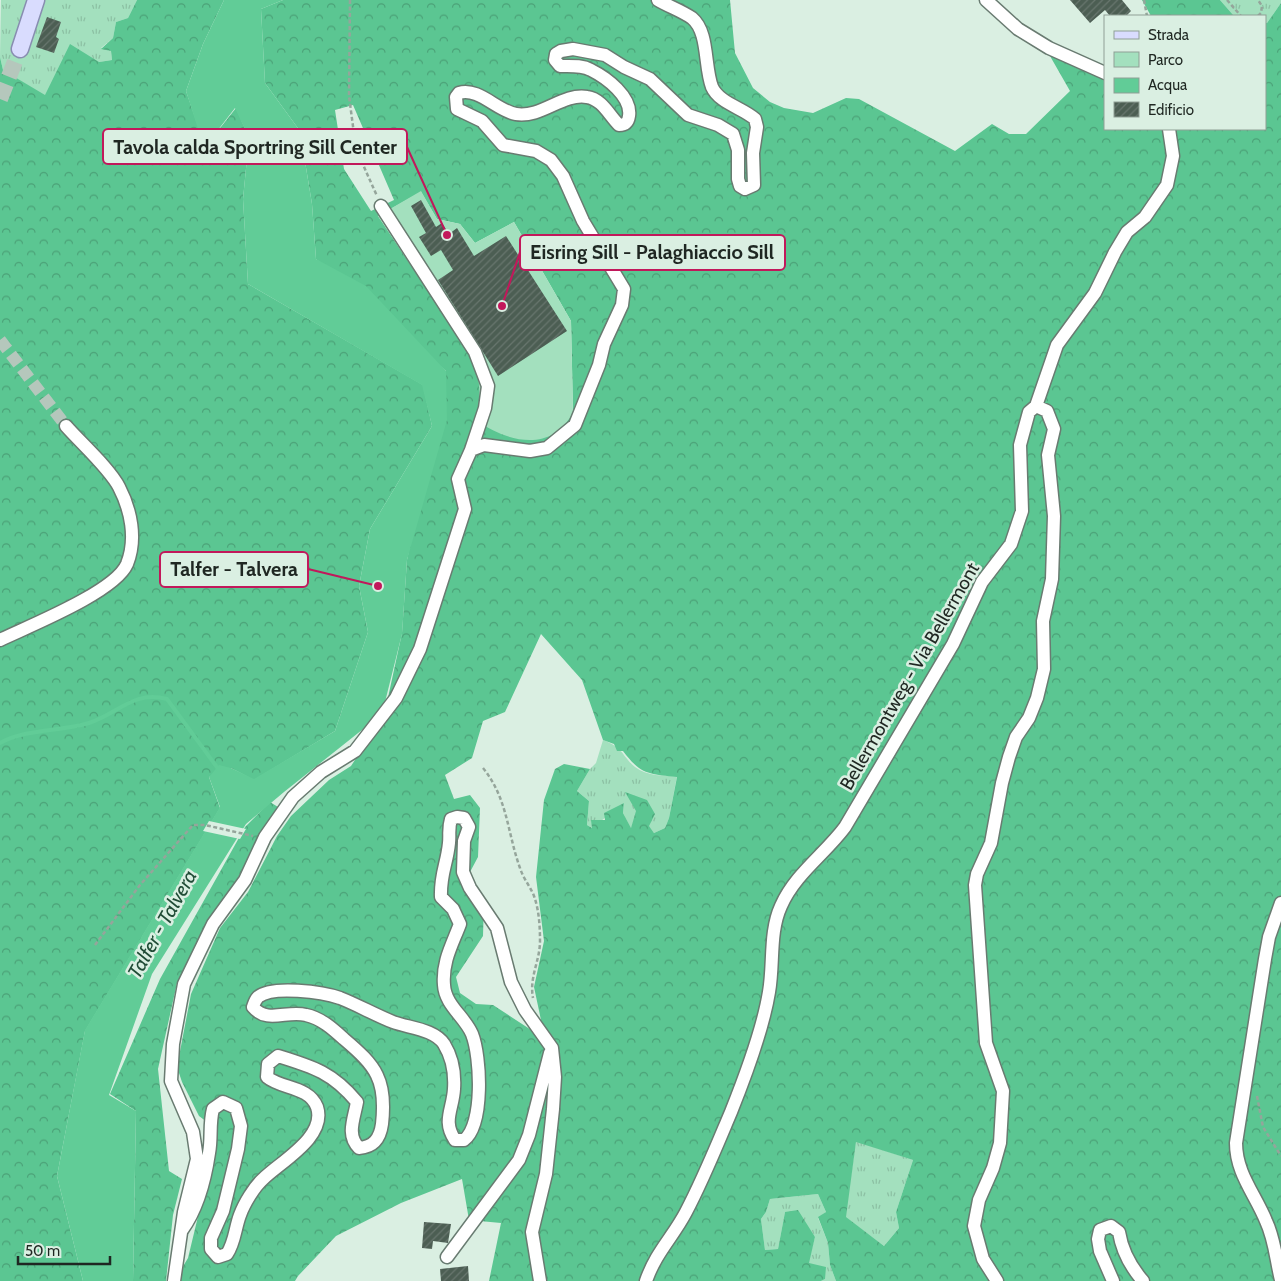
<svg xmlns="http://www.w3.org/2000/svg" width="1281" height="1281" font-family="Cabin,sans-serif">
	<style>
		.grass { fill: url(#grass-tufts) }
		.forest { fill: url(#forest-crowns); fill-rule: evenodd }
		.park { fill: #a3e0be }
		.water { fill: #61cc97 }
		.pier { fill: #daefe2 }
		.lines { fill: none; stroke-linecap: round; stroke-linejoin: round }
		.stream { stroke: #61cc97; stroke-width: 4 }
		.building { fill: url(#building-hatch) }
		.minor-tunnel { stroke: #b5c7bc; stroke-width: 12; stroke-dasharray: 12 6; stroke-linecap: butt }
		.major-tunnel { stroke: #b5c7bc; stroke-width: 16; stroke-dasharray: 16 8; stroke-linecap: butt }
		.minor-casing { stroke: #697b71; stroke-width: 15 }
		.major-casing { stroke: #888db0; stroke-width: 19 }
		.path { stroke: #95a59b; stroke-width: 2.5; stroke-dasharray: 4 2.5; stroke-linecap: butt }
		.minor { stroke: #fff; stroke-width: 12 }
		.major { stroke: #d9dcfe; stroke-width: 16 }
		.labels { text-anchor: middle; stroke-width: 5; stroke-linejoin: round; paint-order: stroke }
		.street-label { font-size: 19px; fill: #1f2722; stroke: #daefe2 }
		.water-label { font-size: 20px; font-style: italic; fill: #204c36; stroke: #daefe2 }
		.leader { fill: none; stroke: #c2185b; stroke-width: 2 }
		.callout-dot { fill: #c2185b; stroke: #daefe2; stroke-width: 2 }
		.callout { fill: #daefe2; stroke: #c2185b; stroke-width: 2 }
		.callout-label { font-size: 20px; text-anchor: middle; font-weight: bold; fill: #1f2722 }
	</style>
	<defs>
		<pattern id="grass-tufts" width="24" height="20" patternUnits="userSpaceOnUse" patternTransform="scale(1.25)"><rect width="24" height="20" fill="#a3e0be"/><path d="M3 7l-1-3M5 7V3M7 7l1-3M15 17l-1-3M17 17v-4M19 17l1-3" fill="none" stroke="#8cc0a3"/></pattern>
		<pattern id="forest-crowns" width="20" height="18" patternUnits="userSpaceOnUse" patternTransform="scale(1.25)"><rect width="20" height="18" fill="#5bc692"/><path d="M2 6a3 3 0 1 1 6 0M12 15a3 3 0 1 1 6 0" fill="none" stroke="#4ba177"/></pattern>
		<pattern id="building-hatch" width="6" height="6" patternUnits="userSpaceOnUse" patternTransform="scale(1.25)"><rect width="6" height="6" fill="#4c5e53"/><path d="M-1 1l2-2M0 6l6-6M5 7l2-2" fill="none" stroke="#68766e"/></pattern>
	</defs>
	<rect width="100%" height="100%" fill="#daefe2"/>
	<path class="grass" d="M1 0H137L128 18 116 22 113 38 101 48 111 51 112 60 99 62 45 96 3 70 0 57Z
		M1220 0H1281V3L1267 23H1265V16H1234Z
		M603 740C624 748 621 755 635 767 647 776 663 776 677 776L669 818 665 828 654 833 637 811 631 829 623 813 624 803 592 828 587 825 589 801 577 791 590 769 596 763Z
		M856 1141 913 1160 896 1212 899 1228 884 1246 845 1217Z
		M818 1194 826 1212 818 1218 828 1243 830 1265 836 1281H821L825 1279 808 1263 815 1237 785 1212 778 1249 765 1250 761 1219 766 1212 770 1199Z"/>
	<path class="forest" d="M137 0H224L203 44 186 91 205 147 236 108 249 138 243 199 248 284 423 385 432 426 370 529 359 586 368 632 335 731 254 780 231 768 209 777 220 808 85 1031 57 1176 83 1281H0V57L3 70 45 95 70 44 99 62 112 60 111 51 101 49 113 38 116 22 128 18Z
		M283 0H730L735 53 753 88 770 102 784 108 813 113 846 98 859 99 955 151 992 124 1009 134H1026L1070 91 1046 49 1105 78V129H1265V23H1267L1281 3V1281H836L830 1265 828 1243 818 1217 826 1212 818 1194 770 1199 766 1212 761 1219 765 1250 778 1249 785 1212 798 1210 815 1237 809 1263 826 1267 825 1279 821 1281H489L501 1223 469 1220 462 1179 401 1203 336 1236 298 1276 295 1281H181L182 1268 188 1258 213 1154 215 1128 199 1116 182 1082 177 1067 191 994 220 928 248 892 277 836 291 816 329 780 351 766 384 716 402 633 407 560 446 371 316 259 312 204 300 131 265 83 261 9ZM353 105 394 200 371 211 344 169 335 110ZM421 192 437 219 460 224 475 243 514 222 571 321 573 412 481 398 479 373 472 357 378 216ZM541 634 582 680 603 740 614 744 617 751H623C641 775 649 774 677 777L669 818 665 828 654 833 649 826 655 814 647 800 625 792 636 811 631 828 623 813 624 803 604 813 605 820H591L592 828 587 825 589 801 577 791 590 769 564 764 555 769 544 800 536 877 544 941 534 987 545 1039 493 1005 476 1004 460 993 456 977 483 936 484 901 470 872 478 857 480 808 470 795 454 799 445 775 472 758 483 721 505 712ZM856 1142 913 1160 896 1212 899 1228 884 1246 846 1217Z
		M1142 0H1220L1234 16H1151Z
		M270 802 278 807 254 845 239 876 204 927 177 983 158 1069 169 1171 182 1179 173 1215 166 1281H133L136 1111 110 1094 160 979 245 827Z"/>
	<path class="park" d="M421 191 437 219 460 224 475 243 514 222 571 321 573 412C553 453 508 443 476 420 481 397 481 379 472 357L378 216Z"/>
	<path class="water" d="M224 0H283L261 9 265 83 300 131 312 204 316 259 366 286 446 371 447 420 407 560 402 634 382 714 284 792 246 824 152 974 109 1095 136 1111 133 1281H83L57 1176 85 1030 220 807 209 777 219 765 231 768 254 779 335 731 368 632 359 586 370 529 432 426 422 385 248 284 243 199 249 138 235 108 204 148 186 91 203 44Z"/>
	<path class="pier" d="M209 821 246 829 240 839 203 831Z"/>
	<g class="lines">
		<path class="stream" d="M0 743C28 728 59 732 89 723 118 714 133 690 167 699L219 770"/>
	</g>
	<path class="building" d="M1070 0H1122L1131 11 1126 16H1110L1105 10 1090 23Z
		M47 17 61 22 56 37 59 39 54 53 36 47Z
		M421 200 436 227 442 223 449 234 457 228 474 256 506 236 567 331 498 376 438 280 453 270 441 250 431 256 419 237 426 233 411 206Z
		M424 1222 451 1224 448 1243 433 1241 432 1249 422 1248Z
		M468 1266 469 1281H441L440 1269Z"/>
	<g class="lines">
		<path class="minor-tunnel" d="M0 340 66 426"/>
		<path class="major-tunnel" d="M0 99 20 49"/>
		<defs>
			<path id="minor" d="M986 0 1018 29 1049 48 1105 73
				M1036 406 1057 345 1095 293 1115 252 1127 232 1145 217 1167 185 1173 156 1169 129
				M471 450 484 445 530 451 547 448 575 425 599 365 604 344 622 305 624 289 583 221 563 176 551 160 536 151 503 145 482 121 457 109 456 97 459 93C479 87 497 111 516 114 542 118 562 93 587 97 602 99 609 115 619 125 625 125 628 123 629 116 632 97 607 78 591 70 582 65 571 66 560 66L555 60 556 54 561 51 573 49 605 55 624 67 650 79 688 115 718 125 733 134 738 150V179L740 186 745 189 754 185 753 153 757 127 755 119C743 108 719 103 712 87 704 66 709 32 692 18 682 11 668 6 658 0
				M0 640C29 626 115 592 127 564 137 539 131 510 119 487 110 469 81 443 66 426
				M1281 903 1269 937 1265 959 1236 1143C1236 1173 1255 1194 1266 1221 1275 1240 1276 1260 1281 1280
				M182 1230C198 1208 205 1180 209 1153 212 1138 209 1124 213 1109L223 1102 236 1108 241 1126 238 1149 223 1211 211 1238V1249L218 1257 227 1254C235 1242 235 1228 240 1215 244 1204 254 1187 263 1179 280 1162 327 1137 317 1107 309 1086 281 1089 267 1077L268 1064 278 1056C314 1067 333 1073 357 1102 354 1119 346 1135 359 1148 373 1147 380 1139 382 1124 387 1080 376 1066 344 1039 333 1029 321 1018 306 1015 287 1010 267 1024 253 1007 254 1004 255 1000 258 997 272 985 323 992 340 998 358 1005 375 1015 393 1022 409 1028 434 1029 444 1044 452 1057 455 1074 454 1089 453 1109 442 1121 455 1140H464C484 1125 481 1057 472 1034 465 1017 445 1005 444 985 442 962 452 945 460 924L453 909 441 897C440 874 447 864 449 843 450 834 448 829 451 819L457 817 464 818 469 827 464 841 463 872 470 888 497 928 511 982 525 1010 552 1048 555 1077 553 1109 546 1174 532 1232 540 1281
				M447 1257 519 1160 529 1135 550 1053
				M174 1281 184 1212 197 1159 193 1132 171 1081 173 1044 184 984 213 924 245 880 265 837 293 797 321 772 355 751 396 698 420 649 465 509 458 479 471 450 485 408 488 386 475 352 381 206
				M646 1281C656 1252 673 1237 686 1212 703 1180 717 1145 731 1112 745 1077 763 1029 769 992 774 964 769 932 781 906 795 874 825 854 845 827L953 644 982 582 1011 544 1022 511 1020 445 1029 412 1036 406 1047 411 1054 429 1048 455 1054 516 1052 579 1043 621 1044 669 1037 698 1029 718 1016 737 1009 757 1002 783 991 843 977 874 975 885 986 1043 1003 1091 1000 1143 993 1168 979 1200 974 1226 983 1259 997 1281
				M1113 1281 1100 1251 1098 1239 1100 1230 1111 1226 1119 1232C1122 1251 1130 1266 1143 1281"/>
			<path id="major" d="M20 49 36 0"/>
		</defs>
		<use href="#minor" class="minor-casing"/>
		<use href="#major" class="major-casing"/>
		<path class="path" d="M350 0 349 96 356 149 377 196
			M1144 0 1147 16
			M1227 0 1241 16
			M1258 16 1261 13 1262 6 1258 0
			M483 768C508 799 507 832 520 868 523 878 530 886 534 896 539 910 540 926 540 941 540 961 529 977 533 998
			M95 945 140 885 193 825H205L253 836
			M1257 1096 1263 1127 1281 1156"/>
		<use href="#minor" class="minor"/>
		<use href="#major" class="major"/>
	</g>
	<g class="labels">
		<g class="street-label">
			<text transform="translate(909 676) rotate(-60)" y="7">Bellermontweg - Via Bellermont</text>
		</g>
		<g class="water-label">
			<text transform="translate(162 924) rotate(-61)" y="7">Talfer - Talvera</text>
		</g>
	</g>
	<path class="leader" d="M447 235L407 147M502 306L520 252M378 586L308 569"/>
	<g class="callout-dot">
		<circle cx="447" cy="235" r="5"/>
		<circle cx="502" cy="306" r="5"/>
		<circle cx="378" cy="586" r="5"/>
	</g>
	<g class="callout">
		<rect x="103" y="129" width="304" height="35" rx="5"/>
		<rect x="520" y="235" width="265" height="35" rx="5"/>
		<rect x="160" y="552" width="148" height="35" rx="5"/>
	</g>
	<g class="callout-label">
		<text x="255" y="154">Tavola calda Sportring Sill Center</text>
		<text x="652" y="259">Eisring Sill - Palaghiaccio Sill</text>
		<text x="234" y="576">Talfer - Talvera</text>
	</g>
	<rect x="1104" y="15" width="162" height="115" fill="#daefe2" stroke="#8f9f95"/>
	<rect x="1114" y="31" width="25" height="8" fill="#d9dcfe" stroke="#8f9f95"/>
	<text x="1148" y="40" font-size="15" fill="#1f2722">Strada</text>
	<rect x="1114" y="52" width="25" height="15" fill="#a3e0be" stroke="#8f9f95"/>
	<text x="1148" y="65" font-size="15" fill="#1f2722">Parco</text>
	<rect x="1114" y="78" width="25" height="15" fill="#61cc97" stroke="#8f9f95"/>
	<text x="1148" y="90" font-size="15" fill="#1f2722">Acqua</text>
	<rect x="1114" y="102" width="25" height="15" fill="url(#building-hatch)" stroke="#8f9f95"/>
	<text x="1148" y="115" font-size="15" fill="#1f2722">Edificio</text>
	<path d="M18 1256v8h92v-8" fill="none" stroke="#1f2722" stroke-width="2.5"/>
	<text x="25" y="1256" font-size="15" fill="#1f2722" stroke="#daefe2" stroke-width="4" paint-order="stroke">50 m</text>
</svg>
